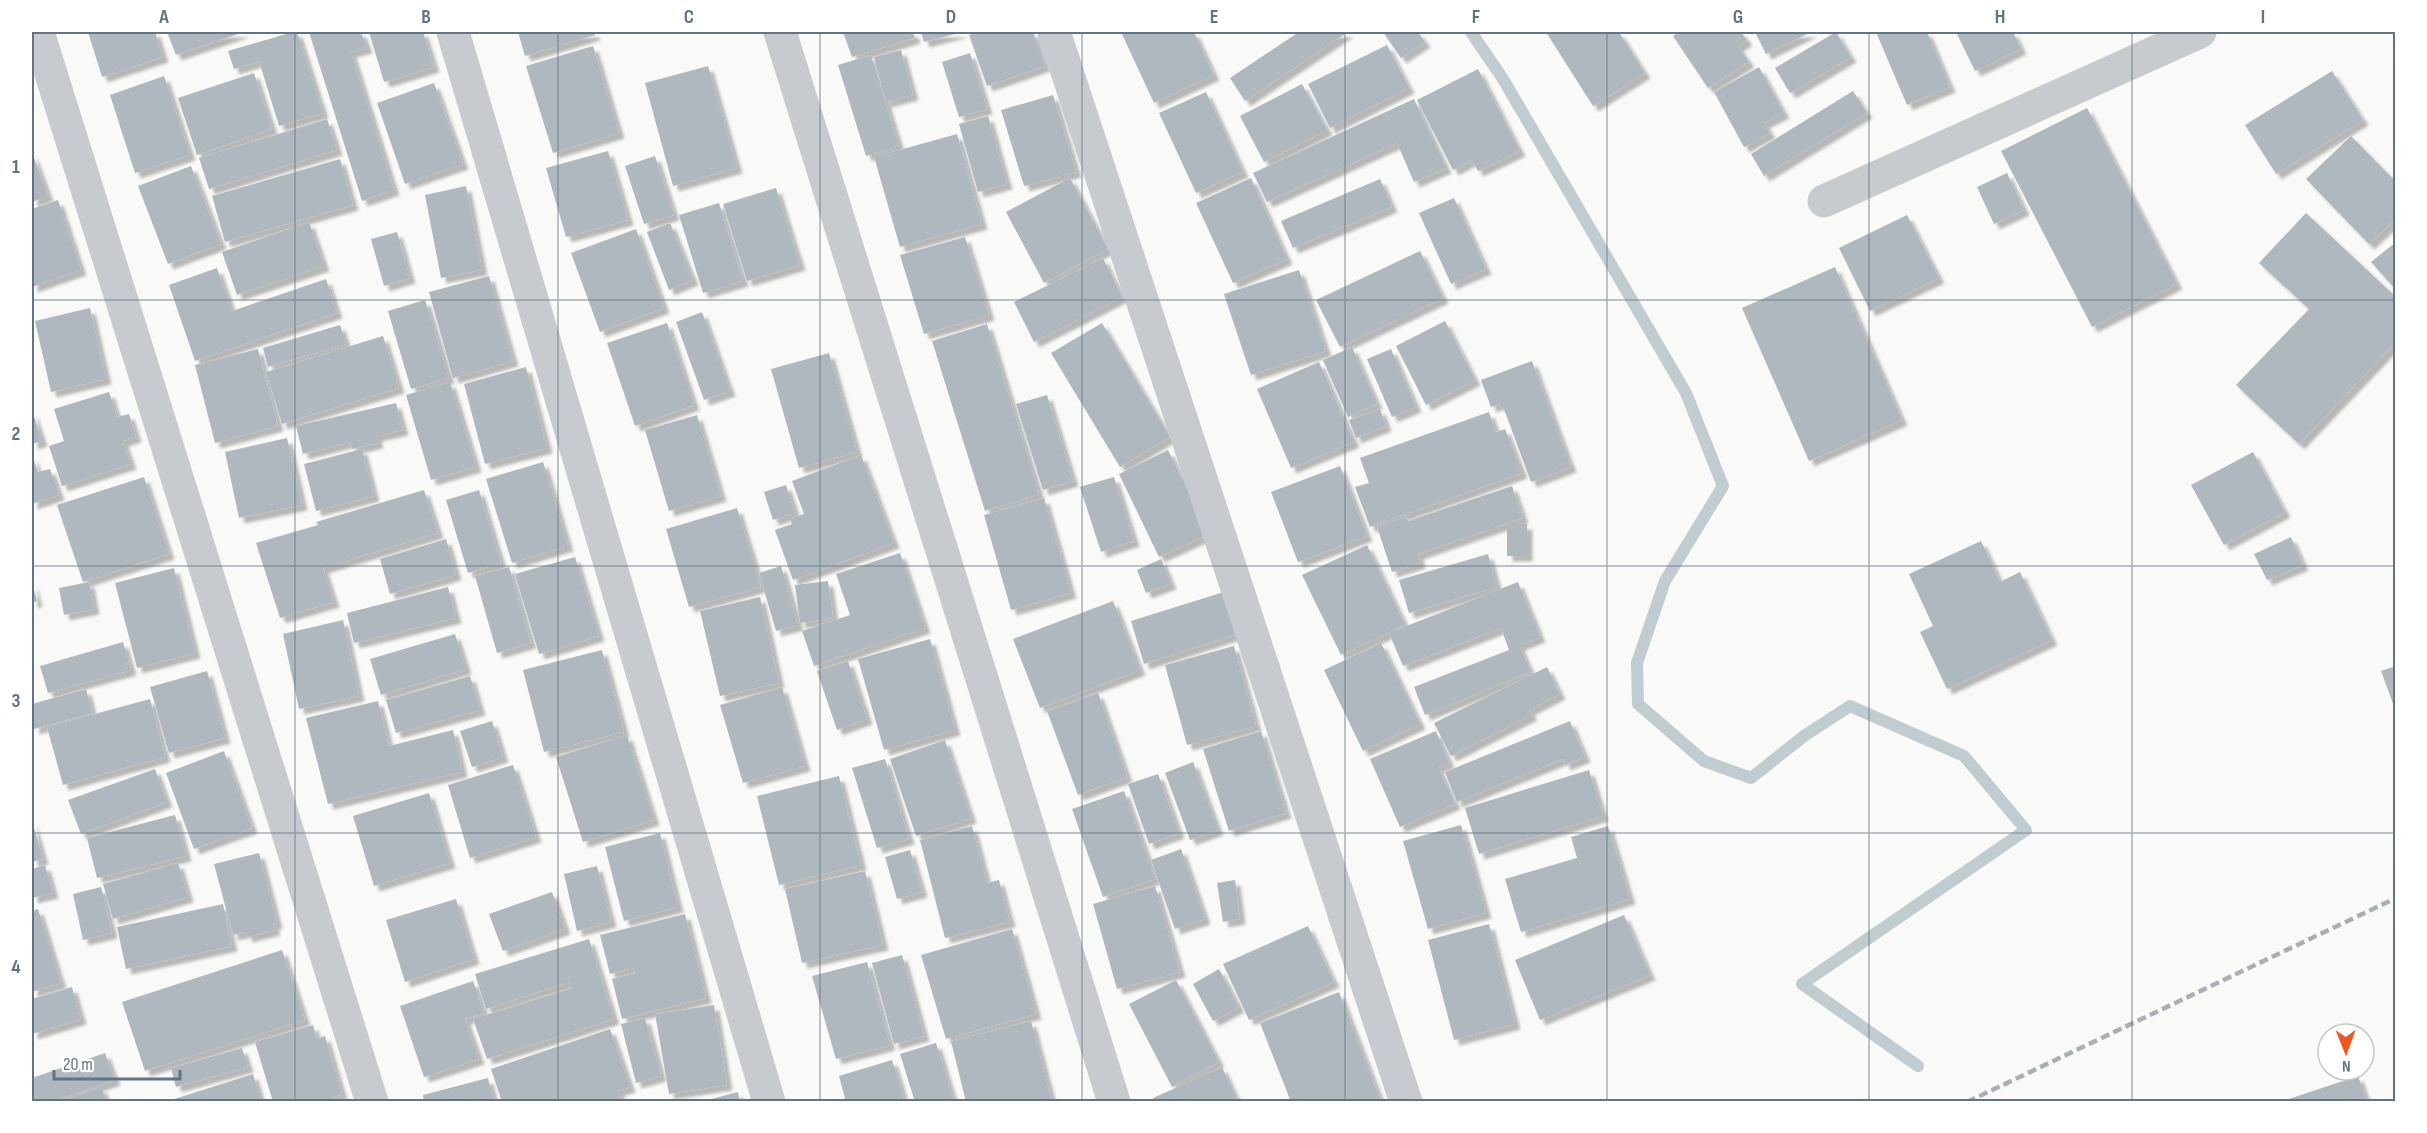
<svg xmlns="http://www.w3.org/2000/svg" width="2427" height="1133" font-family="'Sofia Sans Condensed',sans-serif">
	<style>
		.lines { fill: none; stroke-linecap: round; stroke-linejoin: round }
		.stream { stroke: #c1ccd1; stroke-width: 12 }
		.building { fill: #afb8be; filter: url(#shadow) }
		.minor { stroke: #c7cbcf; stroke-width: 33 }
		.rail { stroke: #a9afb5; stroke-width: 4.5; stroke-dasharray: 9 4.5; stroke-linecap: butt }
		.grid { fill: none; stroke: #627484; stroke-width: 1.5; stroke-opacity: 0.55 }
		.neatline { fill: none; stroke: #627484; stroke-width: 2 }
		.grid-label { font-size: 20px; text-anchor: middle; font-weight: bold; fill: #627484 }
	</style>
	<defs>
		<filter id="shadow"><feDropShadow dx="5.5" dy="5.5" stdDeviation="1.5" flood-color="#0004"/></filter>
	</defs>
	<rect width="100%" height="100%" fill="#f9f9f7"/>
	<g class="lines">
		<path class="stream" d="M1471 32 1503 79 1686 393 1723 486 1665 581 1637 663 1638 704 1704 761 1751 778 1804 736 1850 706 1964 756 2026 830 1802 984 1918 1066"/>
	</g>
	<path class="building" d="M88 32H155L163 57 102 77Z
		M167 32H244L176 55Z
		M293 32H297L323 113 279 126 259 61 234 69 228 51Z
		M309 32H361L367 48 351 52 394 190 362 201Z
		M369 32H423L434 67 384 82Z
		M518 32H594L595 35 525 56Z
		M843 32H913L915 38 852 57Z
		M921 32H963L924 42Z
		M980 32H1033L1045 66 987 86 969 35Z
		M1121 32H1194L1214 75 1154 103Z
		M1299 32H1348L1245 101 1230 78Z
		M1383 32H1418L1425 42 1401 58Z
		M1546 32H1619L1645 73 1593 106Z
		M1679 32H1741L1747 40 1738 46 1749 62 1708 88 1673 36Z
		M1755 32H1811L1766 54Z
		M1836 32 1851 57 1790 93 1775 68Z
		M1876 32H1927L1950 87 1907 105Z
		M1956 32H2013L2021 49 1975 71Z
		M1387 45 1409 88 1330 128 1308 84Z
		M593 46 619 133 553 153 526 66Z
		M901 50 913 95 886 102 874 57Z
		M970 53 987 109 959 117 942 62Z
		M871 55 899 146 866 156 838 65Z
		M708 66 737 168 673 186 645 83Z
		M1759 67 1784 113 1764 123 1770 133 1744 147 1714 92Z
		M1478 69 1520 151 1478 171 1472 160 1453 170 1417 100Z
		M2332 71 2363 120 2276 174 2245 125Z
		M254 73 272 129 197 155 178 98Z
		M164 76 190 155 135 173 110 95Z
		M434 83 463 164 405 184 377 103Z
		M1302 84 1327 130 1264 162 1240 116Z
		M1853 91 1867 113 1764 176 1751 154Z
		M1206 92 1243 172 1196 193 1159 113Z
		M1053 95 1076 172 1024 186 1001 110Z
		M1414 99 1446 168 1414 182 1397 143 1267 202 1253 173Z
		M2087 108 2177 284 2092 327 2001 151Z
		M988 116 1007 184 978 192 959 124Z
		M327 119 337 150 209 189 199 158Z
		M957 134 982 224 900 247 874 157Z
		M2351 136 2396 182V219L2369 244 2306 179Z
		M608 151 628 220 566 237 546 168Z
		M32 152 48 196 32 202Z
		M655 156 674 215 644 224 625 166Z
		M340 159 353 205 225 242 212 196Z
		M191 166 221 244 168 264 138 186Z
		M2007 173 2024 210 1994 224 1977 187Z
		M1070 178 1108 249 1044 283 1006 212Z
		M1251 178 1287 259 1233 283 1196 203Z
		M1380 179 1392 207 1293 248 1281 221Z
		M466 186 482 270 441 278 425 195Z
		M776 188 800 265 747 281 723 204Z
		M1454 198 1486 269 1451 284 1419 213Z
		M58 200 81 270 32 287V209Z
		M719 203 743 281 703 293 679 215Z
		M2306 213 2396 297V342L2299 444 2236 385 2309 309 2259 263Z
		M1907 215 1939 278 1870 311 1839 248Z
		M309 222 324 266 237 295 222 252Z
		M670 223 693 280 669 290 647 232Z
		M636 229 664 308 600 332 571 253Z
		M397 232 410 278 384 286 371 239Z
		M965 237 989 315 924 334 900 255Z
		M2396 242V290L2371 262Z
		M1420 251 1443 298 1340 347 1316 300Z
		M1103 258 1122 297 1034 342 1014 302Z
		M1835 267 1902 420 1809 461 1742 308Z
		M217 268 232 311 326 279 337 313 195 361 169 285Z
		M1299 270 1326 351 1251 375 1224 294Z
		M489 276 513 361 453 378 429 292Z
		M425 300 449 378 411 389 388 311Z
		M90 308 106 379 51 392 35 321Z
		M702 312 730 391 704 400 676 322Z
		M1445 321 1475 380 1426 405 1396 346Z
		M667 323 694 405 635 426 607 343Z
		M1102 323 1170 437 1120 467 1051 353Z
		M987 324 1039 494 985 511 932 341Z
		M340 325 346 344 268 367 263 348Z
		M383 336 399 388 282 424 266 372Z
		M1352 347 1377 404 1348 417 1323 360Z
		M258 349 278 426 215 443 195 365Z
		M1391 349 1416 407 1392 417 1367 359Z
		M829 353 857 452 799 468 771 369Z
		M1532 361 1571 467 1531 482 1504 409 1502 410 1500 404 1491 407 1481 380Z
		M1319 362 1354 442 1291 468 1257 389Z
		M526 367 547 448 485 464 464 384Z
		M450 382 476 467 431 480 406 395Z
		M109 392 117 417 129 414 136 437 123 441 131 464 62 486 49 446 64 441 54 409Z
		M1047 395 1073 481 1043 490 1016 404Z
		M396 403 403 430 376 436 378 443 352 449 350 442 303 454 296 426Z
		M1380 409 1386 426 1356 438 1349 420Z
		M32 410 42 441 32 444Z
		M1489 412 1496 432 1505 429 1522 473 1370 527 1355 487 1369 483 1360 458Z
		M697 415 721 496 669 511 645 430Z
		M287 438 302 505 239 518 225 452Z
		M362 449 374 496 316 511 304 464Z
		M1168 450 1209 534 1159 557 1119 474Z
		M2253 452 2285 512 2224 545 2191 485Z
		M32 455 38 472 50 469 59 495 32 504Z
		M861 455 894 543 793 580 775 530 792 524 790 519 804 514 792 481Z
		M543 462 568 546 512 563 486 479Z
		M1340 466 1367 536 1298 562 1271 492Z
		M144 477 169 554 83 582 57 505Z
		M1114 477 1134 541 1101 552 1080 487Z
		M786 485 795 513 773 520 764 492Z
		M1512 486 1523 518 1418 554 1420 563 1392 572 1377 527 1407 517 1408 521Z
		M424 490 438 533 323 568 334 602 280 618 256 543 318 525 316 522Z
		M479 490 501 563 468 573 446 500Z
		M1044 498 1071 593 1011 610 984 515Z
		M737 508 761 587 689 607 666 529Z
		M1507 524H1527V556H1507Z
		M2291 537 2303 565 2267 580 2254 554Z
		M446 539 456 575 390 594 380 559Z
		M1981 541 2000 582 2020 572 2052 640 1947 689 1920 632 1933 626 1909 574Z
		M1367 545 1405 625 1341 655 1302 575Z
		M900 553 925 628 814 666 802 631 850 615 836 574Z
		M1488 554 1497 587 1409 613 1399 580Z
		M575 557 599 636 539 654 515 574Z
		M1161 559 1171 584 1146 593 1137 570Z
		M781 566 798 625 776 631 759 573Z
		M509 567 531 643 497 653 475 576Z
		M174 568 195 653 137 668 115 583Z
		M828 581 833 618 800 623 795 585Z
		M32 582 37 601 32 603Z
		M89 582 94 609 64 615 59 588Z
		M1518 582 1540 637 1519 645 1531 672 1425 715 1414 687 1509 650 1501 628 1403 666 1389 633Z
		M448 587 456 618 354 643 347 613Z
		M1227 591 1241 633 1144 664 1131 621Z
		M760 597 779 683 720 696 700 611Z
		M1113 601 1140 670 1040 708 1013 639Z
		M343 620 359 696 299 709 283 634Z
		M455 634 466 669 381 695 370 659Z
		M930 639 955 730 884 750 858 659Z
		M123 642 131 670 48 693 40 666Z
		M1381 643 1420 724 1363 751 1324 670Z
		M1234 646 1256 726 1187 745 1165 665Z
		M602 650 624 732 544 752 523 670Z
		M848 661 867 719 837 730 817 671Z
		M2396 666V709H2395L2381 671Z
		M1547 667 1560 694 1529 710 1532 715 1451 756 1434 723Z
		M207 671 225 738 169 753 150 687Z
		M470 676 480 710 396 733 386 700Z
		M782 687 805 766 743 783 720 705Z
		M86 689 92 713 34 729 32 704Z
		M1098 693 1127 777 1078 795 1047 711Z
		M150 699 165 757 63 785 47 727Z
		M378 701 389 746 453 730 462 772 328 804 306 718Z
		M492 721 503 757 472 767 460 731Z
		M1570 721 1585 757 1565 765 1563 759 1457 802 1445 772Z
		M1261 731 1286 813 1229 831 1203 749Z
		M1436 731 1449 763 1438 767 1455 804 1400 827 1370 759Z
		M627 735 654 820 583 842 556 757Z
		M945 740 971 818 916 836 890 759Z
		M224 751 252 828 194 849 166 773Z
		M885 759 909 839 877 848 852 768Z
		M1193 762 1218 830 1190 840 1165 773Z
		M513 765 536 837 470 858 448 785Z
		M155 769 167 802 81 834 68 800Z
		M1589 770 1603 816 1479 854 1465 808Z
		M1158 774 1179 833 1149 844 1128 784Z
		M839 776 861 865 779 885 757 796Z
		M1124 791 1155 879 1103 897 1072 809Z
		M429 793 450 863 374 886 353 816Z
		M175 815 186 856 97 878 87 838Z
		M32 821 43 859 32 862Z
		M1461 825 1486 913 1428 929 1403 841Z
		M972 826 987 883 999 880 1010 922 945 938 920 840Z
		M1608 826 1630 899 1521 932 1505 879 1577 858 1571 837Z
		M660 833 678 907 624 921 605 847Z
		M1181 849 1205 919 1175 929 1151 860Z
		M910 850 922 892 897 899 885 857Z
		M259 853 277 923 273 925 275 930 247 937 246 932 233 935 214 864Z
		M178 863 188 897 113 919 103 884Z
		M45 865 53 893 32 898V869Z
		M597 866 611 922 577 931 564 874Z
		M865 871 883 945 802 963 785 889Z
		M1235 880 1240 919 1223 922 1217 883Z
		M1155 886 1180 972 1117 989 1093 904Z
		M101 887 112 933 83 940 73 894Z
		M552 892 565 929 503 951 489 914Z
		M456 899 474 959 405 982 386 920Z
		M223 904 232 946 126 969 117 927Z
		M38 909 61 983 32 992V911Z
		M685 914 706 998 622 1019 612 979 635 973 634 968 610 974 600 935Z
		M1624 915 1650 975 1540 1020 1515 960Z
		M1489 924 1515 1024 1454 1040 1428 940Z
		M1308 926 1334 982 1249 1020 1223 964Z
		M1012 929 1036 1014 946 1039 921 955Z
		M589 939 614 1019 487 1059 473 1019 572 988 570 982 486 1009 475 974Z
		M282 950 305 1020 145 1071 122 1002Z
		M902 955 924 1036 894 1044 872 963Z
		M867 962 890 1045 836 1059 812 976Z
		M1219 969 1239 1007 1213 1021 1193 984Z
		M1176 980 1219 1062 1172 1087 1129 1004Z
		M473 981 484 1013 465 1019 479 1059 424 1077 400 1006Z
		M72 987 81 1019 32 1034V999Z
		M1339 992 1381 1102H1291L1260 1023Z
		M714 1005 727 1085 669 1094 655 1014Z
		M645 1018 661 1076 636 1083 621 1024Z
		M1031 1021 1052 1102H966L951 1041Z
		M313 1025 317 1039 325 1036 342 1094 334 1097 336 1102H273L255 1042Z
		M610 1029 630 1087 618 1091 622 1102H502L491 1069Z
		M936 1043 954 1102H915L900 1054Z
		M242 1048 248 1067 176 1087 171 1068Z
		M105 1053 115 1080 52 1102H32V1078Z
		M892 1060 905 1102H846L839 1076Z
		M1222 1067 1238 1102H1154L1153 1098Z
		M253 1074 261 1102H168V1101Z
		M2358 1076 2367 1102H2283V1101Z
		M488 1078 494 1102H424L423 1095Z
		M101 1087 107 1102H62V1101Z
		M738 1092 740 1102H704V1101Z"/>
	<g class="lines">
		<path class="minor" d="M38 32 372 1102
			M453 32 769 1102
			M780 32 1114 1102
			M1054 32 1406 1102
			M1824 201 2200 32"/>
		<path class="rail" d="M1967 1102 2396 898"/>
	</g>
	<path class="grid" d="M295 32V1102M558 32V1102M820 32V1102M1082 32V1102M1345 32V1102M1607 32V1102M1869 32V1102M2132 32V1102M32 300H2396M32 566H2396M32 833H2396"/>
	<rect width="2427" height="1133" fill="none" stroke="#ffffff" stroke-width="66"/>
	<g transform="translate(2346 1052) rotate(179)"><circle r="28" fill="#ffffff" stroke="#c0c7ce" stroke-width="1.5"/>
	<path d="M0-4.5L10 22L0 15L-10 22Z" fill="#f2561f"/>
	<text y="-9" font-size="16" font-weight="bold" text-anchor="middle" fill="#627484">N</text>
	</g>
	<path d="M54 1070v9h126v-9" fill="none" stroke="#627484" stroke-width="3"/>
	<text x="63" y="1070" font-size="18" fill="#627484" stroke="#ffffff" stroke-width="4.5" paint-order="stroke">20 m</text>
	<rect x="33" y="33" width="2361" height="1067" class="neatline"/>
	<g class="grid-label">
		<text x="164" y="23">A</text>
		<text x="426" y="23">B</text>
		<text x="689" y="23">C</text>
		<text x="951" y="23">D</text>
		<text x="1214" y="23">E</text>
		<text x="1476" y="23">F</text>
		<text x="1738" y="23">G</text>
		<text x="2000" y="23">H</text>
		<text x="2263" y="23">I</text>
		<text x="16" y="173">1</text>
		<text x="16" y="440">2</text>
		<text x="16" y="707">3</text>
		<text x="16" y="973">4</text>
	</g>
</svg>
